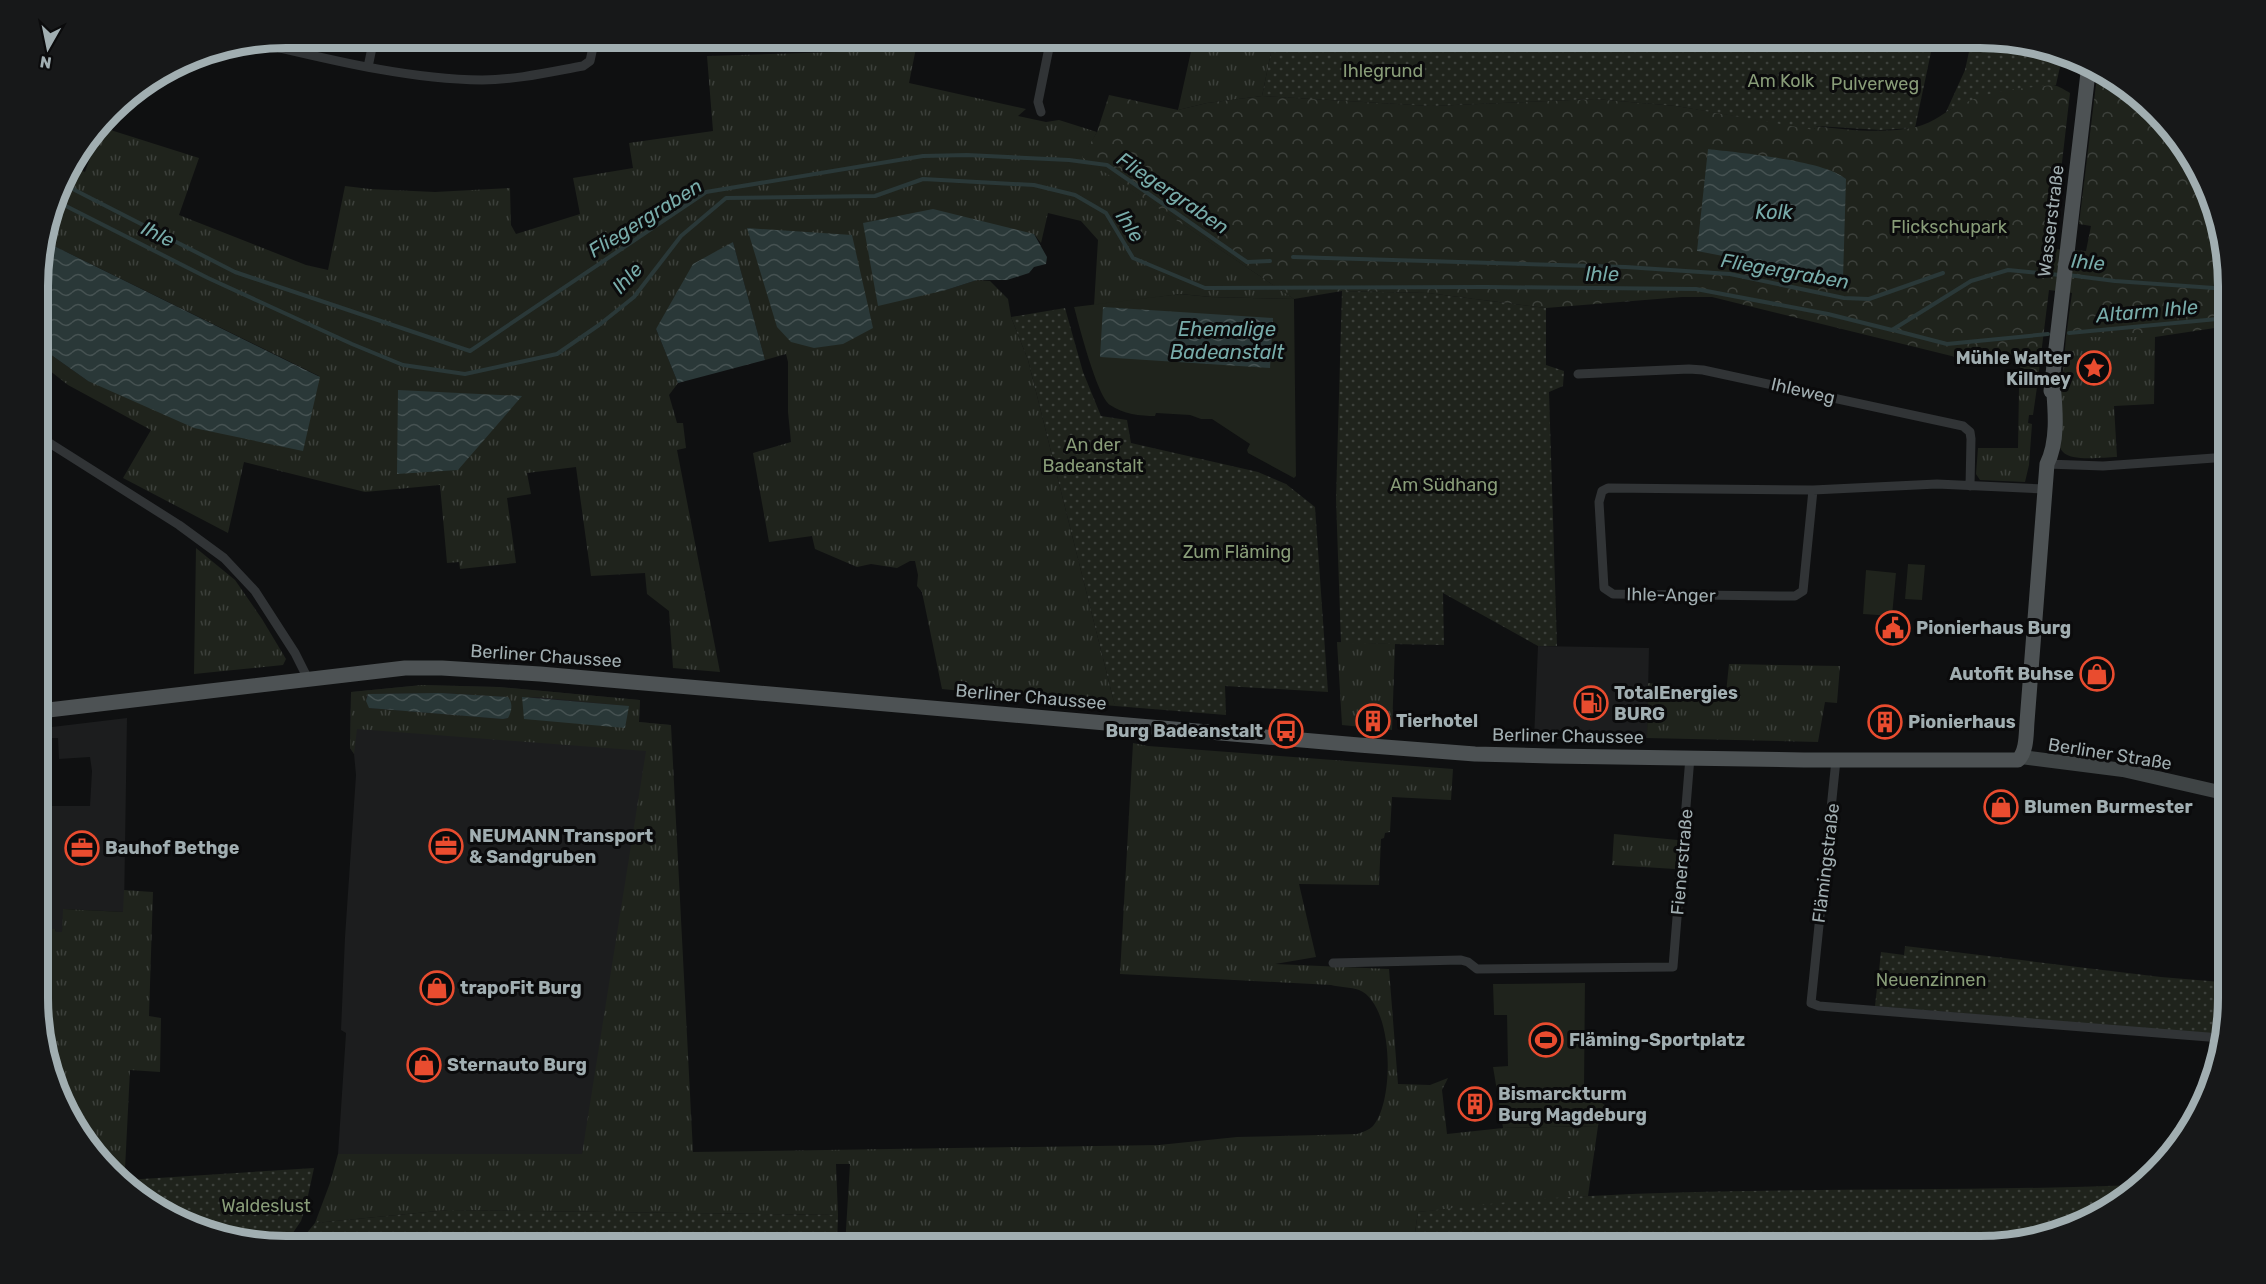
<svg xmlns="http://www.w3.org/2000/svg" width="2266" height="1284" font-family="Rubik,sans-serif">
	<style>
		.built { fill: #1c1d1e }
		.grass { fill: url(#grass-tufts); fill-rule: evenodd }
		.park { fill: url(#park-crowns) }
		.garden { fill: url(#garden-dots) }
		.pitch { fill: #1f231c }
		.water { fill: url(#water-waves) }
		.lines { fill: none; stroke-linecap: round; stroke-linejoin: round }
		.stream { stroke: #2a3838; stroke-width: 4 }
		.street { stroke: #313436; stroke-width: 9 }
		.secondary { stroke: #3f4445; stroke-width: 14 }
		.primary { stroke: #4d5254; stroke-width: 15 }
		.labels { text-anchor: middle; stroke-width: 6; stroke-linejoin: round; paint-order: stroke }
		.park-label { font-size: 18px; fill: #889c78; stroke: #0b0b0c }
		.street-label { font-size: 18px; fill: #a1aeb1; stroke: #0b0b0c }
		.poi-label { font-size: 18px; font-weight: bold; fill: #a1aeb1; stroke: #0b0b0c; text-anchor: start }
		.water-label { font-size: 20px; font-style: italic; fill: #78acaa; stroke: #0b0b0c }
		.rim { fill: none; stroke: #a1aeb1; stroke-width: 8 }
	</style>
	<defs>
		<pattern id="grass-tufts" width="24" height="20" patternUnits="userSpaceOnUse" patternTransform="scale(1.5)"><rect width="24" height="20" fill="#1f231c"/><path d="M3 7l-1-3M5 7V3M7 7l1-3M15 17l-1-3M17 17v-4M19 17l1-3" fill="none" stroke="#3c403b"/></pattern>
		<pattern id="park-crowns" width="20" height="18" patternUnits="userSpaceOnUse" patternTransform="scale(1.5)"><rect width="20" height="18" fill="#1f231c"/><path d="M2 6a3 3 0 1 1 6 0M12 15a3 3 0 1 1 6 0" fill="none" stroke="#3c403b"/></pattern>
		<pattern id="garden-dots" width="8" height="8" patternUnits="userSpaceOnUse" patternTransform="scale(1.5)"><rect width="8" height="8" fill="#1f231c"/><path d="M2 2h.1M6 6h.1" fill="none" stroke="#3c403b" stroke-width="1.8" stroke-linecap="round"/></pattern>
		<pattern id="water-waves" width="16" height="10" patternUnits="userSpaceOnUse" patternTransform="scale(1.5)"><rect width="16" height="10" fill="#2a3838"/><path d="M0 5q4-4 8 0t8 0" fill="none" stroke="#465252"/></pattern>
	</defs>
	<rect width="100%" height="100%" fill="#0f1011"/>
	<path class="built" d="M1538 646 1649 648 1647 738 1534 739Z
		M422 685 499 687 640 700 639 722 671 725 582 1154H338L346 1033 341 1030 345 937 356 775 354 754 350 748 351 692Z
		M127 718 124 912 64 909 62 933 56 932 55 929H40V806H90L92 771 90 757 59 759 58 738H52V727Z"/>
	<path class="grass" d="M877 38H918L909 83 1026 109 1018 116 1046 122 1059 120 1097 132 1083 157 1294 299 1211 297 1180 294 1094 306 1098 240 1081 221 1048 213 1041 243 1034 234 946 290 977 280 990 281 1008 299 1011 317 1028 360 1115 706 942 689 922 592 917 586 918 575 915 561H910L897 568 871 564 857 567 815 549 812 536 769 542 753 453 791 442 788 412V362L786 354 765 360 733 242 656 329 678 383 669 395 677 423H683L686 448 677 450 720 672 673 668 669 611 647 594 645 573 591 576 576 467 527 473 531 494 507 498 516 563 460 569 459 562 447 563 440 485 365 492 244 462 228 533 123 478 151 430 68 385 40 363V347L88 381 319 376 44 241 63 176 71 165 85 172 101 127 199 158 179 215 306 265 328 270 345 186 370 189 435 192 510 188 511 225 516 234 580 214 573 178 633 168 629 143 713 131 707 56 874 51Z
		M1194 38H1274L1262 96 1207 103 1178 110Z
		M2066 337H2155L2154 404 2114 406 2117 457C2104 457 2072 462 2063 452 2058 447 2058 438 2058 432Z
		M2037 387 2033 415H2029L2028 423 2032 424 2029 465 2025 482 1980 480 1976 474 1978 448H2018L2019 388Z
		M196 548 235 580 262 619 286 659 283 665 194 674Z
		M1337 642 1395 644 1392 730 1342 725Z
		M1729 664 1840 666 1837 703 1825 702 1818 742 1647 738 1648 683 1726 693Z
		M422 685 499 687 640 700 639 722 671 725 693 1152 1159 1145 1237 1137 1357 1134C1363 1132 1369 1130 1373 1126 1395 1101 1394 1004 1359 990 1351 987 1339 987 1331 985L1120 974 1133 743 1148 746 1453 769 1451 800 1392 797 1390 832 1385 833 1384 838 1381 839 1379 885 1299 884 1316 957 1275 964 1389 969 1398 1084 1430 1085 1448 1078 1442 1090 1447 1134 1503 1128 1598 1126 1588 1196 1418 1212 1413 1246H845L850 1164H836L838 1215 448 1210 315 1223 330 1183 338 1154H582L646 751 357 729 354 754 350 748 351 692ZM440 693 508 697V718L503 719 369 708 366 697 368 694ZM537 697 628 706 625 728 522 698Z
		M1614 834 1678 840 1675 869 1612 865Z
		M124 890 153 892 149 1016 161 1018 160 1072 130 1070 125 1169H115L80 1137 40 1030V929H55L56 932H62L63 909 123 912Z"/>
	<path class="park" d="M2098 68 2104 71 2187 148 2215 206 2228 269V326L2155 337H2066L2072 293 2049 290 2037 387 2019 388 2021 355H1980V363L1712 297H1682L1546 308 1428 293 1342 291 1294 299 1082 157 1097 132 1109 95 1178 110 1207 103 1262 96 1431 106 1595 99 1676 106 1815 129V126C1847 130 1884 134 1916 127 1934 123 1947 110 1964 102 1987 91 2028 84 2053 85 2059 86 2065 90 2070 93L2052 249 2086 251 2091 226 2079 224Z"/>
	<path class="garden" d="M1274 38H1934L1915 128 1880 130 1816 126 1814 130 1676 106 1595 99 1431 106 1262 96Z
		M1972 38 2044 46 2063 53 2056 85C2011 89 1987 90 1946 112L1965 70Z
		M1342 291 1428 293 1546 308V365L1564 371 1563 386 1549 392 1557 646H1538L1443 593 1444 645 1341 643 1336 499Z
		M1065 308 1083 372 1101 416 1127 420 1131 443 1258 472 1286 484 1315 507 1328 692 1225 686 1226 715 1115 706 1028 360 1011 317Z
		M1905 946 2161 977 2221 982 2218 1008 2228 1009 2222 1035 1875 1006 1881 952 1904 955Z
		M314 1168 306 1205 301 1221 284 1246 222 1238 162 1213 126 1180Z
		M2136 1185 2118 1205 2060 1233 1996 1246H1413L1418 1212C1475 1206 1533 1198 1590 1196 1772 1187 1955 1192 2136 1185Z
		M448 1210 838 1215 837 1246H296L315 1223Z"/>
	<path class="pitch" d="M1180 294 1211 297 1294 299 1296 476 1294 478 1248 453 1247 450 1250 444 1212 419H1201L1190 415 1156 413 1155 416C1140 416 1123 414 1110 405 1097 396 1079 325 1074 307Z
		M1908 564 1925 565 1922 600 1905 599Z
		M1866 570 1896 573 1892 616 1863 614Z
		M1585 983 1584 1092 1605 1105 1598 1126 1503 1128 1493 1067 1508 1066 1507 1015H1494L1493 984Z"/>
	<path class="water" d="M1708 149C1740 153 1824 160 1846 179L1843 279 1697 251Z
		M933 209 1034 234 1047 257 1046 264 1034 267 1029 273 1007 280H977L946 290 878 306 863 223Z
		M747 228 852 235 873 328 843 344 814 348 791 342 777 327Z
		M44 241 320 377 303 451 194 428 88 381 40 347V254Z
		M733 242 765 360 678 383 656 329 693 264Z
		M1103 307 1273 318 1270 368 1100 357Z
		M398 390 522 396 458 470 397 474Z
		M440 693 508 697C513 703 512 711 508 718L503 719 369 708 366 701 368 694Z
		M522 697 629 706 625 728 524 719Z"/>
	<g class="lines">
		<path class="stream" d="M61 183 235 272 470 351 706 192 923 156 967 155 1069 160 1107 165 1247 262 1270 261
			M56 201 208 278 352 344 403 365 465 374 557 354 599 325 634 297 681 236 726 198 875 196 923 179 1034 185 1075 195 1106 213 1133 258 1205 288 1486 287 1696 289 1828 314 1892 330 1971 281 2008 270 2060 275
			M1293 257 1626 267 1730 274 1844 298 1869 299 1943 273
			M2068 275 2115 281 2228 289
			M1893 330 1947 344 2048 334
			M2069 333 2228 318"/>
		<path class="street" d="M259 43C332 60 407 79 482 80 515 80 550 72 583 66L590 61 595 38
			M368 67 374 38
			M1041 112 1038 102 1051 38
			M1578 374 1689 369 1703 370 1963 426 1970 432 1971 439 1970 486
			M40 437 179 525 224 558 255 591 295 653 308 679
			M2047 464 2103 466 2228 457
			M1813 490 1803 591 1795 596H1786L1613 594 1604 588 1599 502 1602 491 1608 488 1813 490 1937 484 2045 489
			M1836 760 1811 1003 1819 1006 2221 1038
			M1333 963 1461 960 1468 962 1477 969 1673 967 1690 757"/>
		<path class="secondary" d="M2021 757 2123 770 2228 794"/>
		<path class="primary" d="M2051 391 2089 64
			M40 711 405 668H442L540 674 1359 745 1475 754 1551 756 1804 760H2018C2027 751 2026 734 2027 722L2047 464C2059 440 2055 407 2053 382"/>
	</g>
	<defs>
		<symbol id="sight-ring" viewBox="-11 -11 22 22"><circle r="9.5" fill="#0b0b0c" stroke="#e94c2f" stroke-width="1.5"/><path d="M0-6L1.8-2.2L6-1.7L2.9 1.2L3.7 5.4L0 3.3L-3.7 5.4L-2.9 1.2L-6-1.7L-1.8-2.2Z" fill="#e94c2f"/></symbol>
		<symbol id="civic-ring" viewBox="-11 -11 22 22"><circle r="9.5" fill="#0b0b0c" stroke="#e94c2f" stroke-width="1.5"/><path d="M-.6-6.5H3V-4.5H.6V-3L4-1V1h2V6H-6V1h2V-1L-.6-3ZM-1.2 2.5V6h2.4V2.5Z" fill="#e94c2f"/></symbol>
		<symbol id="shop-ring" viewBox="-11 -11 22 22"><circle r="9.5" fill="#0b0b0c" stroke="#e94c2f" stroke-width="1.5"/><path d="M-5-2.5h2.3a2.7 3.5 0 0 1 5.4 0H5L5.5 6h-11ZM-1.5-2.5h3a1.5 2.3 0 0 0-3 0Z" fill="#e94c2f"/></symbol>
		<symbol id="fuel-ring" viewBox="-11 -11 22 22"><circle r="9.5" fill="#0b0b0c" stroke="#e94c2f" stroke-width="1.5"/><path d="M-5.5-6h7V0h2V4h1.3V-2.5L3-4.5l.8-.8L6-3V5H2.5V1h-1V6h-7ZM-4.2-4.7v3.2H.2V-4.7Z" fill="#e94c2f"/></symbol>
		<symbol id="building-ring" viewBox="-11 -11 22 22"><circle r="9.5" fill="#0b0b0c" stroke="#e94c2f" stroke-width="1.5"/><path d="M-4-6H4V6H1V3H-1V6H-4ZM-2.5-4.3h1.7v1.8h-1.7ZM.8-4.3h1.7v1.8H.8ZM-2.5-1h1.7V.8h-1.7ZM.8-1h1.7V.8H.8Z" fill="#e94c2f"/></symbol>
		<symbol id="bus-ring" viewBox="-11 -11 22 22"><circle r="9.5" fill="#0b0b0c" stroke="#e94c2f" stroke-width="1.5"/><path d="M-5-6H5V4H4V6H2V4H-2V6H-4V4H-5ZM-3.5-4V0h7V-4ZM-3.5 1.2v1.5H-2V1.2ZM2 1.2v1.5H3.5V1.2Z" fill="#e94c2f"/></symbol>
		<symbol id="office-ring" viewBox="-11 -11 22 22"><circle r="9.5" fill="#0b0b0c" stroke="#e94c2f" stroke-width="1.5"/><path d="M-6-3h4V-5.5h4V-3h4V5H-6ZM-1-4.5V-3h2v-1.5ZM-6 0V1H6V0Z" fill="#e94c2f"/></symbol>
		<symbol id="stadium-ring" viewBox="-11 -11 22 22"><circle r="9.5" fill="#0b0b0c" stroke="#e94c2f" stroke-width="1.5"/><path d="M0-5a6.5 5 0 1 0 0 10a6.5 5 0 1 0 0-10ZM-3.5-1.8h7v3.6h-7Z" fill="#e94c2f"/></symbol>
	</defs>
	<g fill-rule="evenodd">
		<use href="#sight-ring" x="2075" y="349" width="38" height="38"/>
		<use href="#civic-ring" x="1874" y="609" width="38" height="38"/>
		<use href="#shop-ring" x="2078" y="655" width="38" height="38"/>
		<use href="#fuel-ring" x="1572" y="684" width="38" height="38"/>
		<use href="#building-ring" x="1354" y="702" width="38" height="38"/>
		<use href="#building-ring" x="1866" y="703" width="38" height="38"/>
		<use href="#bus-ring" x="1267" y="712" width="38" height="38"/>
		<use href="#shop-ring" x="1982" y="788" width="38" height="38"/>
		<use href="#office-ring" x="427" y="827" width="38" height="38"/>
		<use href="#office-ring" x="63" y="829" width="38" height="38"/>
		<use href="#shop-ring" x="418" y="969" width="38" height="38"/>
		<use href="#stadium-ring" x="1527" y="1021" width="38" height="38"/>
		<use href="#shop-ring" x="405" y="1046" width="38" height="38"/>
		<use href="#building-ring" x="1456" y="1085" width="38" height="38"/>
	</g>
	<g class="labels">
		<g class="park-label">
			<text x="1383" y="77">Ihlegrund</text>
			<text x="1781" y="87">Am Kolk</text>
			<text x="1875" y="90">Pulverweg</text>
			<text x="1949" y="233">Flickschupark</text>
			<text x="1093" y="451">An der<tspan x="1093" dy="21">Badeanstalt</tspan></text>
			<text x="1444" y="491">Am Südhang</text>
			<text x="1237" y="558">Zum Fläming</text>
			<text x="1931" y="986">Neuenzinnen</text>
			<text x="266" y="1212">Waldeslust</text>
		</g>
		<g class="street-label">
			<text transform="translate(2051 221) rotate(-83)" y="6">Wasserstraße</text>
			<text transform="translate(1803 391) rotate(13)" y="6">Ihleweg</text>
			<text transform="translate(1671 595) rotate(1)" y="6">Ihle-Anger</text>
			<text transform="translate(546 656) rotate(4)" y="6">Berliner Chaussee</text>
			<text transform="translate(1031 697) rotate(5)" y="6">Berliner Chaussee</text>
			<text transform="translate(1568 736) rotate(1)" y="6">Berliner Chaussee</text>
			<text transform="translate(2110 754) rotate(9)" y="6">Berliner Straße</text>
			<text transform="translate(1682 862) rotate(-85)" y="6">Fienerstraße</text>
			<text transform="translate(1826 863) rotate(-83)" y="6">Flämingstraße</text>
		</g>
		<g class="poi-label">
			<text x="2071" y="364" text-anchor="end">Mühle Walter<tspan x="2071" dy="21">Killmey</tspan></text>
			<text x="1916" y="634">Pionierhaus Burg</text>
			<text x="2074" y="680" text-anchor="end">Autofit Buhse</text>
			<text x="1614" y="699">TotalEnergies<tspan x="1614" dy="21">BURG</tspan></text>
			<text x="1396" y="727">Tierhotel</text>
			<text x="1908" y="728">Pionierhaus</text>
			<text x="1263" y="737" text-anchor="end">Burg Badeanstalt</text>
			<text x="2024" y="813">Blumen Burmester</text>
			<text x="469" y="842">NEUMANN Transport<tspan x="469" dy="21">&amp; Sandgruben</tspan></text>
			<text x="105" y="854">Bauhof Bethge</text>
			<text x="460" y="994">trapoFit Burg</text>
			<text x="1569" y="1046">Fläming-Sportplatz</text>
			<text x="447" y="1071">Sternauto Burg</text>
			<text x="1498" y="1100">Bismarckturm<tspan x="1498" dy="21">Burg Magdeburg</tspan></text>
		</g>
		<g class="water-label">
			<text transform="translate(1173 193) rotate(34)" y="7">Fliegergraben</text>
			<text x="1774" y="219">Kolk</text>
			<text transform="translate(645 218) rotate(-32)" y="7">Fliegergraben</text>
			<text transform="translate(1130 226) rotate(57)" y="7">Ihle</text>
			<text transform="translate(158 234) rotate(26)" y="7">Ihle</text>
			<text transform="translate(2088 262) rotate(5)" y="7">Ihle</text>
			<text transform="translate(1785 271) rotate(10)" y="7">Fliegergraben</text>
			<text x="1602" y="281">Ihle</text>
			<text transform="translate(627 278) rotate(-47)" y="7">Ihle</text>
			<text transform="translate(2147 311) rotate(-5)" y="7">Altarm Ihle</text>
			<text x="1227" y="336">Ehemalige<tspan x="1227" dy="23">Badeanstalt</tspan></text>
		</g>
	</g>
	<path d="M0 0H2266V1284H0ZM286 48H1980A238 238 0 0 1 2218 286V998A238 238 0 0 1 1980 1236H286A238 238 0 0 1 48 998V286A238 238 0 0 1 286 48Z" fill="#171819" fill-rule="evenodd"/>
	<path class="rim" d="M286 48H1980A238 238 0 0 1 2218 286V998A238 238 0 0 1 1980 1236H286A238 238 0 0 1 48 998V286A238 238 0 0 1 286 48Z"/>
	<g transform="translate(48 48) rotate(189)" stroke="#0b0b0c" stroke-width="4.5" paint-order="stroke">
	<path d="M0-4.5L10 22L0 15L-10 22Z" fill="#a1aeb1"/>
	<text y="-9" font-size="16" font-weight="bold" text-anchor="middle" fill="#a1aeb1">N</text>
	</g>
</svg>
